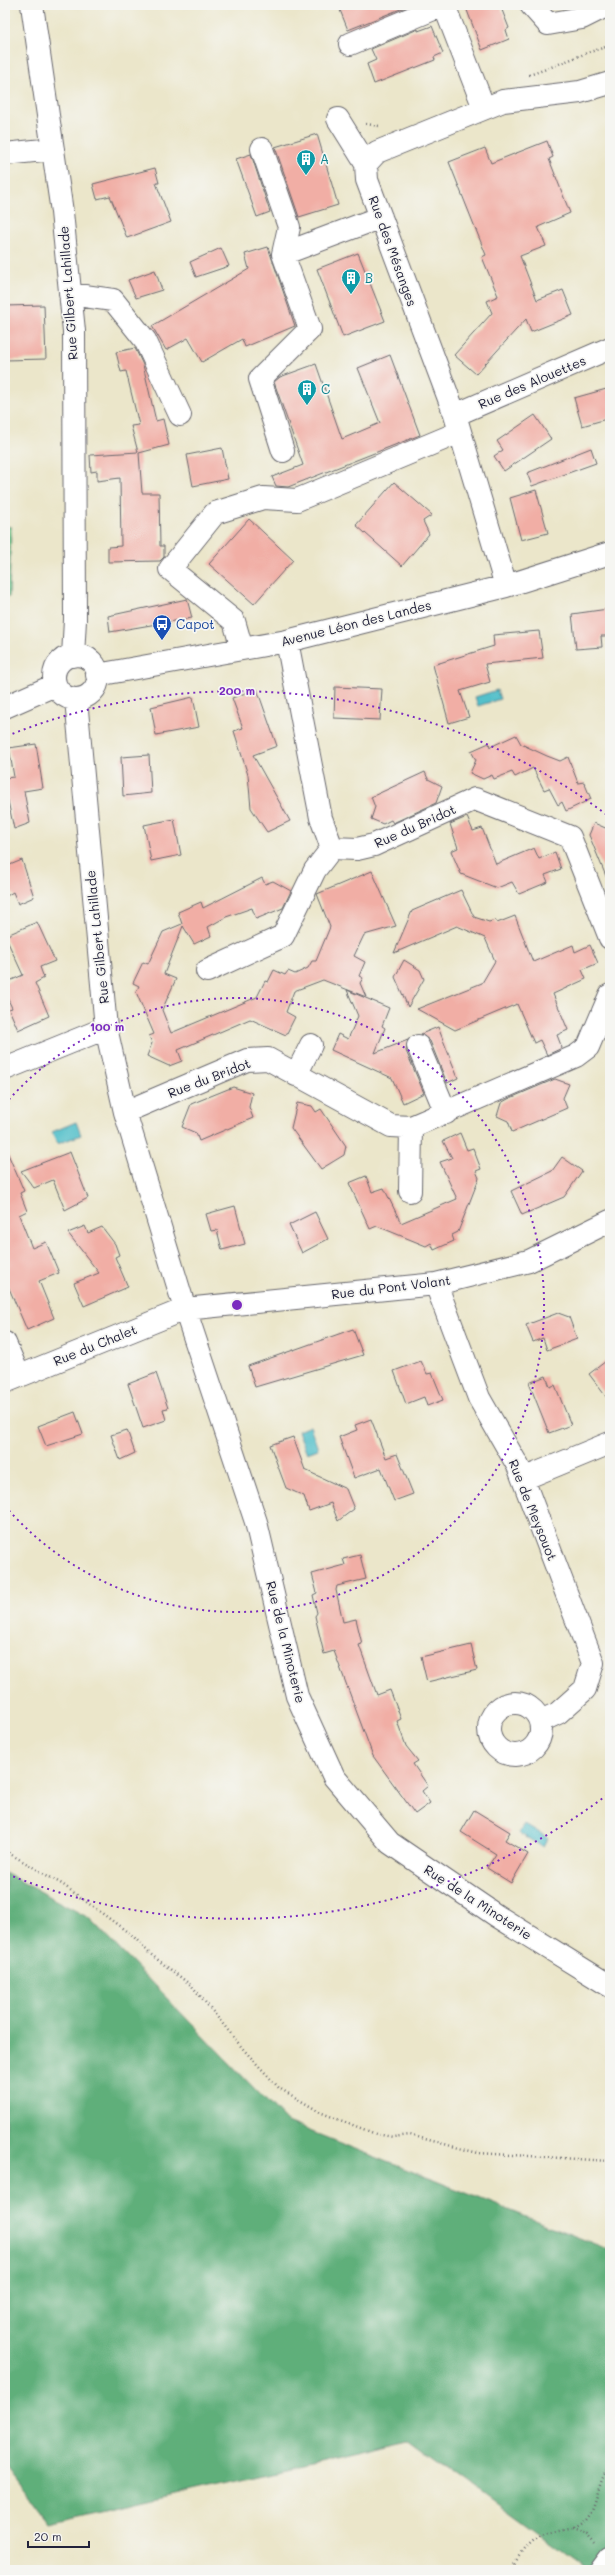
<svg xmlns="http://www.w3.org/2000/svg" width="615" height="2575" font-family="Mali,sans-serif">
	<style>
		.green { fill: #73cb90; stroke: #4a7666 }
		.forest { fill: #5eaf7a; stroke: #40685a }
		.water { fill: #52c0ca; stroke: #3a7182 }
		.building { fill: #f1aea5 }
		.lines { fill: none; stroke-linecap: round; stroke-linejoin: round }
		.minor-casing { stroke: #68676d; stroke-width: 24 }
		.path { stroke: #68676d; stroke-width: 2.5; stroke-dasharray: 1 3; stroke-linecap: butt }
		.minor { stroke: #fff; stroke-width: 22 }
		.ring { fill: none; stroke: #7b2cbf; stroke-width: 2; stroke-dasharray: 2 4 }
		.labels { text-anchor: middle; stroke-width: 3.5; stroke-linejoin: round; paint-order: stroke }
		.culture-label { font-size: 13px; fill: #0d838f; stroke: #f6f6f2; text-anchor: start }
		.street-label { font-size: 13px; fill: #22223b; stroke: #f6f6f2 }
		.transit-label { font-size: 13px; fill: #164399; stroke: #f6f6f2; text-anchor: start }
		.centre { fill: #7b2cbf; stroke: #f6f6f2; stroke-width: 2 }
		.ring-label { font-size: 12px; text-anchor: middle; font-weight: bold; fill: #7b2cbf; stroke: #f6f6f2; stroke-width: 3.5; stroke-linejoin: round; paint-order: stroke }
	</style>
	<rect width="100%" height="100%" fill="#f6f6f2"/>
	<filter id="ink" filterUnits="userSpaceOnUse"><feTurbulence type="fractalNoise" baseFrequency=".025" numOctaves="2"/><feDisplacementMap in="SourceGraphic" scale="8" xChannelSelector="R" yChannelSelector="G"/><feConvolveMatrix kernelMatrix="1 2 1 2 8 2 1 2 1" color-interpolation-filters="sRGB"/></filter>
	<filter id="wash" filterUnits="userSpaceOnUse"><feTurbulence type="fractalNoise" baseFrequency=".012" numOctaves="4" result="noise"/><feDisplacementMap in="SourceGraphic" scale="16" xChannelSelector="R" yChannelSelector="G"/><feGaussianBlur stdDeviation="0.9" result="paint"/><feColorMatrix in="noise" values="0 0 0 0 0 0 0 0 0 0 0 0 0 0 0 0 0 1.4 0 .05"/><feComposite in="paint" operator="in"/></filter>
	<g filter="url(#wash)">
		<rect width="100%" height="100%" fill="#ebe6ca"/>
		<path class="green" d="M5 526 11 527 9 597H5Z"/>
		<path class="forest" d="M5 1873 89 1918 287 2122 610 2250V2570H589L410 2440 49 2523 5 2465Z"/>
		<path class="water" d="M497 690 500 699 478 706 475 697Z
			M76 1122 81 1135 57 1144 52 1132Z
			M310 1426 318 1449 307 1453 298 1431Z
			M525 1824 548 1838 543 1847 519 1833Z"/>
		<g id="blocks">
			<path class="building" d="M338 5H408V6L348 30Z
				M465 5H500L509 28 506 30 509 39 482 50Z
				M432 26 443 53 434 57 435 60 374 84 367 64 376 60 371 49 418 29V31Z
				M317 134 338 205 299 217 275 147Z
				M547 141 553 157 549 159 570 213 538 227 546 246 520 256 537 300 563 290 573 315 531 332 526 319 476 374 454 355 492 313 487 301 498 296 482 257 486 255 449 162 485 148 491 163Z
				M251 154 270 212 257 217 236 159Z
				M155 168 159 183H156L171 222 127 238 110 196 97 199 93 184Z
				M268 247 295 326 245 347 242 339 202 362 188 338 166 350 152 326 249 269 245 254Z
				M221 248 229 266 196 277 190 262Z
				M358 253 385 321 343 337 317 269Z
				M155 270 162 290 136 298 128 280Z
				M44 305 46 359 5 360V306Z
				M135 348 143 365 156 421 163 419 169 445 139 453 142 493H159L160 546H164V557L160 561 108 562V547L121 546 120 478 97 481V471L91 472 90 455 138 452 131 426 139 425 126 371 121 372 116 352Z
				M390 355 420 435 288 487 276 486 272 477 303 465 274 382 280 377 316 364 342 439 380 423 358 368Z
				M610 388V418L582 426 574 398Z
				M535 415 551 439 504 471 494 456 503 450 497 441Z
				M222 448 228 479 193 486 187 455Z
				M591 448 596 463 532 486 527 473Z
				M394 482 432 515 423 521 429 534 402 566 356 525Z
				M536 490 548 533 521 540 510 498Z
				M249 519 293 560 254 604 209 564Z
				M187 599 192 618 110 632 108 616Z
				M608 609 610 636H601L602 647 576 649 572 614Z
				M539 631 543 658 485 664 490 682 460 691 469 717 449 723 433 665 494 646 493 635Z
				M335 687 382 689 380 720 334 718Z
				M257 689 277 746 253 755 290 821 267 832 251 808 248 775 234 731 243 728 232 698Z
				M193 697 199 727 156 735 151 707Z
				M516 735 521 744 547 756 560 761 568 757 578 783 584 782 591 799 566 811 562 802 558 805 549 788 544 790 533 768 515 777 512 772 494 779 492 775 483 779 470 773 476 760 471 751 489 743 490 747Z
				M36 744 43 788 24 791 30 823 14 829 5 787V778L14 777 9 748Z
				M149 755 151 793 123 796 121 757Z
				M425 772 428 779 442 786 436 803 393 823 391 820 383 824 371 819 375 807 371 797Z
				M467 817 473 831 482 828 496 864 534 848 539 859 555 852 561 869 545 875 548 882 519 894 512 882 497 888 461 874 451 851 458 848 450 824Z
				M174 819 181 855 151 861 144 825Z
				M594 823 610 830V886L589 835Z
				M22 860 34 897 18 904 13 892 5 897V867Z
				M372 871 396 926 364 935 354 956 365 962 359 976 363 978 360 983 366 997 323 980 294 991 286 1012 295 1017 286 1035 250 1019 178 1050 182 1061 169 1066 147 1056 152 1043 149 1036 154 1034 136 992 139 986 133 983 143 962 148 964 163 932 182 924 178 912 201 902 203 908 262 878 265 884 273 881 291 891 283 908 256 919 252 908 226 917 208 927 211 936 194 944 183 926 164 974 176 979 162 1010 171 1033 257 997 265 981 268 982 274 970 285 975 288 971 295 974 308 968 312 961H316L330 927 317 894Z
				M461 890 474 917 489 922 495 920 497 923 515 916 533 962 573 945 575 952 590 945 598 963 582 970 586 979 553 994 568 1030 557 1035 562 1048 547 1055 540 1040 534 1043 517 1004 455 1030 417 1009 482 983 495 961 485 938 457 926 394 953 412 911Z
				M37 922 55 961 40 967 44 978 35 983 49 1016 18 1030 9 1009 12 1008 5 993V983L23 975 5 936Z
				M404 960 420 970 424 979 408 1007 395 977Z
				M347 990 389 1008 382 1026 385 1028 375 1053 408 1040 406 1051 424 1093 403 1103 392 1078 331 1050 338 1034 348 1039 358 1016Z
				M438 1027 458 1078 447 1083 430 1041 421 1034Z
				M555 1079 569 1084 563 1098 567 1108 512 1132 508 1121 497 1116 501 1103 508 1099Z
				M233 1087 252 1093 249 1107 253 1118 199 1141 196 1133 182 1127 191 1104Z
				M297 1103 312 1106 316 1112 321 1109 346 1146 344 1155 321 1169 291 1128Z
				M460 1133 467 1150 473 1148 481 1169 476 1171 479 1178 458 1232 452 1235 454 1241 434 1250 431 1243 426 1246 377 1226 370 1229 349 1183 366 1176 372 1192 384 1188 401 1223 457 1199 440 1162 452 1158 443 1141Z
				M5 1147 24 1191 20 1193 27 1211 19 1215 32 1248 46 1242 59 1273 39 1281 54 1318 27 1330 5 1279Z
				M70 1152 88 1198 65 1210 53 1180 34 1188 21 1171Z
				M562 1157 582 1171 564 1197 522 1215 511 1191 552 1171Z
				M235 1206 245 1244 222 1250 217 1230 211 1231 206 1214Z
				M315 1212 328 1239 302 1253 289 1225Z
				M85 1226 88 1233 102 1227 115 1244 119 1255 115 1257 128 1287 84 1306 74 1283 99 1273 68 1233Z
				M558 1313 569 1317 577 1339 547 1350 543 1338 533 1342 526 1325Z
				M353 1329 363 1355 255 1387 248 1366Z
				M610 1358V1402L589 1374Z
				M421 1361 427 1374 432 1373 443 1400 427 1406 424 1397 406 1404 394 1371Z
				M156 1373 168 1408 163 1409 166 1420 143 1428 128 1384Z
				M546 1376 550 1387 555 1385 571 1425 549 1433 529 1383Z
				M75 1412 83 1434 46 1446 38 1426Z
				M371 1419 386 1458 397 1454 413 1494 394 1501 381 1468 354 1478 339 1437 357 1430 355 1425Z
				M127 1430 135 1453 120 1460 111 1435Z
				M293 1437 305 1470 346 1489 354 1509 338 1521 331 1503 309 1511 304 1496 286 1488 270 1445Z
				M360 1555 366 1579 337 1586 336 1590 343 1622 356 1619 362 1644 359 1645 377 1695 390 1690 401 1719 397 1721 406 1746 418 1761 413 1764 428 1786 422 1791 430 1803 415 1814 373 1756 334 1651 324 1654 315 1616 317 1613 313 1595 317 1593 312 1574 345 1565 343 1559Z
				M471 1645 477 1670 427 1682 421 1657Z
				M474 1810 510 1832 505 1840 528 1854 511 1883 487 1868 496 1854 461 1832Z"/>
		</g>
	</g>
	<g filter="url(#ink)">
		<use href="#blocks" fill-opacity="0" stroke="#68676d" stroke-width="1"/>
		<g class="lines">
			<defs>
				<path id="minor" d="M32 5 62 212 74 331 75 620 73 656
					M444 5 484 108
					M531 5 548 24 582 18 608 5
					M350 44 443 5
					M338 119 366 164
					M262 149 289 227 283 254 310 329 260 379 283 451
					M5 154 53 149
					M283 254 381 217
					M70 294 113 300 145 340 180 415
					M455 415 610 348
					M506 586 455 415 367 180 366 164 377 152 503 101 580 92 610 83
					M287 641 321 818 332 848
					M242 649 234 621 170 569 215 513 263 498 297 500 460 432
					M54 677a22 22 0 1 1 44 0a22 22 0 1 1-44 0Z
					M97 675 287 641 506 586 610 553
					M76 699 106 1028 125 1112 185 1309 256 1522 297 1696 334 1777 390 1843 497 1916 610 1986
					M5 707 55 685
					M332 848 357 849 374 845 475 799 570 837 610 938
					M207 971 283 936 315 870 332 848
					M418 1046 446 1113
					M5 1069 106 1028
					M296 1075 311 1045
					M125 1112 247 1060 268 1059 391 1126 411 1127 576 1056 588 1047 610 995
					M410 1191 411 1127
					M436 1284 479 1398 518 1466 593 1663 585 1689 558 1713 541 1721
					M5 1343 19 1376
					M5 1382 185 1309 436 1284 529 1261 610 1221
					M523 1479 610 1443
					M489 1729a26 26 0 1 1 52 0a26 26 0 1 1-52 0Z
					M601 2570 610 2558"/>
			</defs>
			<use href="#minor" class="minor-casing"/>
			<path class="path" d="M529 75C557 66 582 53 610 46
				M366 124 379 126
				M5 1851 62 1884 133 1936 149 1953 192 1986 244 2050 279 2088 322 2113 376 2134 393 2137 410 2135 478 2153 610 2161
				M572 2529 588 2534 596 2543
				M510 2570C517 2560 524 2546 535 2539 550 2529 570 2536 586 2519 599 2504 596 2482 610 2467"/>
			<use href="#minor" class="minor"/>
		</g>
	</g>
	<g class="ring">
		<path d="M5 1104A307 307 0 1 1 5 1506"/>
		<path d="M607 1795A614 614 0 0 1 7 1874M7 736A614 614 0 0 1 607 815"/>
	</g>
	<defs>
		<symbol id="building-pin" viewBox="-11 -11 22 30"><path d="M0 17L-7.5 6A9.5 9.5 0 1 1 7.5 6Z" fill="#0f9aa8" stroke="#f6f6f2"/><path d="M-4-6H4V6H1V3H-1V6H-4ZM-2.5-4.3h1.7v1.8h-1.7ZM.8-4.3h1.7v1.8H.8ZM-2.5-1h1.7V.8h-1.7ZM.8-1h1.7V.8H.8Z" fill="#fff"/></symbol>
		<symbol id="bus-pin" viewBox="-11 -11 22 30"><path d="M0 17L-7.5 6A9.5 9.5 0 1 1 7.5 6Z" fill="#1a4fb4" stroke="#f6f6f2"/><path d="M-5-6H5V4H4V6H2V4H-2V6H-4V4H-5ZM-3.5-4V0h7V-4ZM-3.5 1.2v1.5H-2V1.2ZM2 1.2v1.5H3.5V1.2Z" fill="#fff"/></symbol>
	</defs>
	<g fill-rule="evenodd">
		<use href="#building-pin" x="295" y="148" width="22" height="30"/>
		<use href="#building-pin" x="340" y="267" width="22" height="30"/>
		<use href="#building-pin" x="296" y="378" width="22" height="30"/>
		<use href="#bus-pin" x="151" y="613" width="22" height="30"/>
	</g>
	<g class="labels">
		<g class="culture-label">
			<text x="320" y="164">A</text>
			<text x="365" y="283">B</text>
			<text x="321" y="394">C</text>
		</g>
		<g class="street-label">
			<text transform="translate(393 251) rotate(70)" y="5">Rue des Mésanges</text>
			<text transform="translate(68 293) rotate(-94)" y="5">Rue Gilbert Lahillade</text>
			<text transform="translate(532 382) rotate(-23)" y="5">Rue des Alouettes</text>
			<text transform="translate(356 623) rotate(-14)" y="5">Avenue Léon des Landes</text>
			<text transform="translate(415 826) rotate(-24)" y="5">Rue du Bridot</text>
			<text transform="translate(97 937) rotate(-96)" y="5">Rue Gilbert Lahillade</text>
			<text transform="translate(209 1078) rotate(-21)" y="5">Rue du Bridot</text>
			<text transform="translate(391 1287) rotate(-7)" y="5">Rue du Pont Volant</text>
			<text transform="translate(95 1345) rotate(-22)" y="5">Rue du Chalet</text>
			<text transform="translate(533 1510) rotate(68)" y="5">Rue de Meysouot</text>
			<text transform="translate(286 1642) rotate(76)" y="5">Rue de la Minoterie</text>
			<text transform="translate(478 1902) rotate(33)" y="5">Rue de la Minoterie</text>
		</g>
		<g class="transit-label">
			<text x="176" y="629">Capot</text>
		</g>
	</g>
	<circle cx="237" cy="1305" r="6" class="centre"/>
	<g class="ring-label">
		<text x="237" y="695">200 m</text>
		<text x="107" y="1031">100 m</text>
	</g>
	<rect width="615" height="2575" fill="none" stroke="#f6f6f2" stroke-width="20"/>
	<path d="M28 2541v6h61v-6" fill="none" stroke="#22223b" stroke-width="2"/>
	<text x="34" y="2541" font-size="12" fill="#22223b" stroke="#f6f6f2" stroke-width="3" paint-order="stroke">20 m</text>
</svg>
